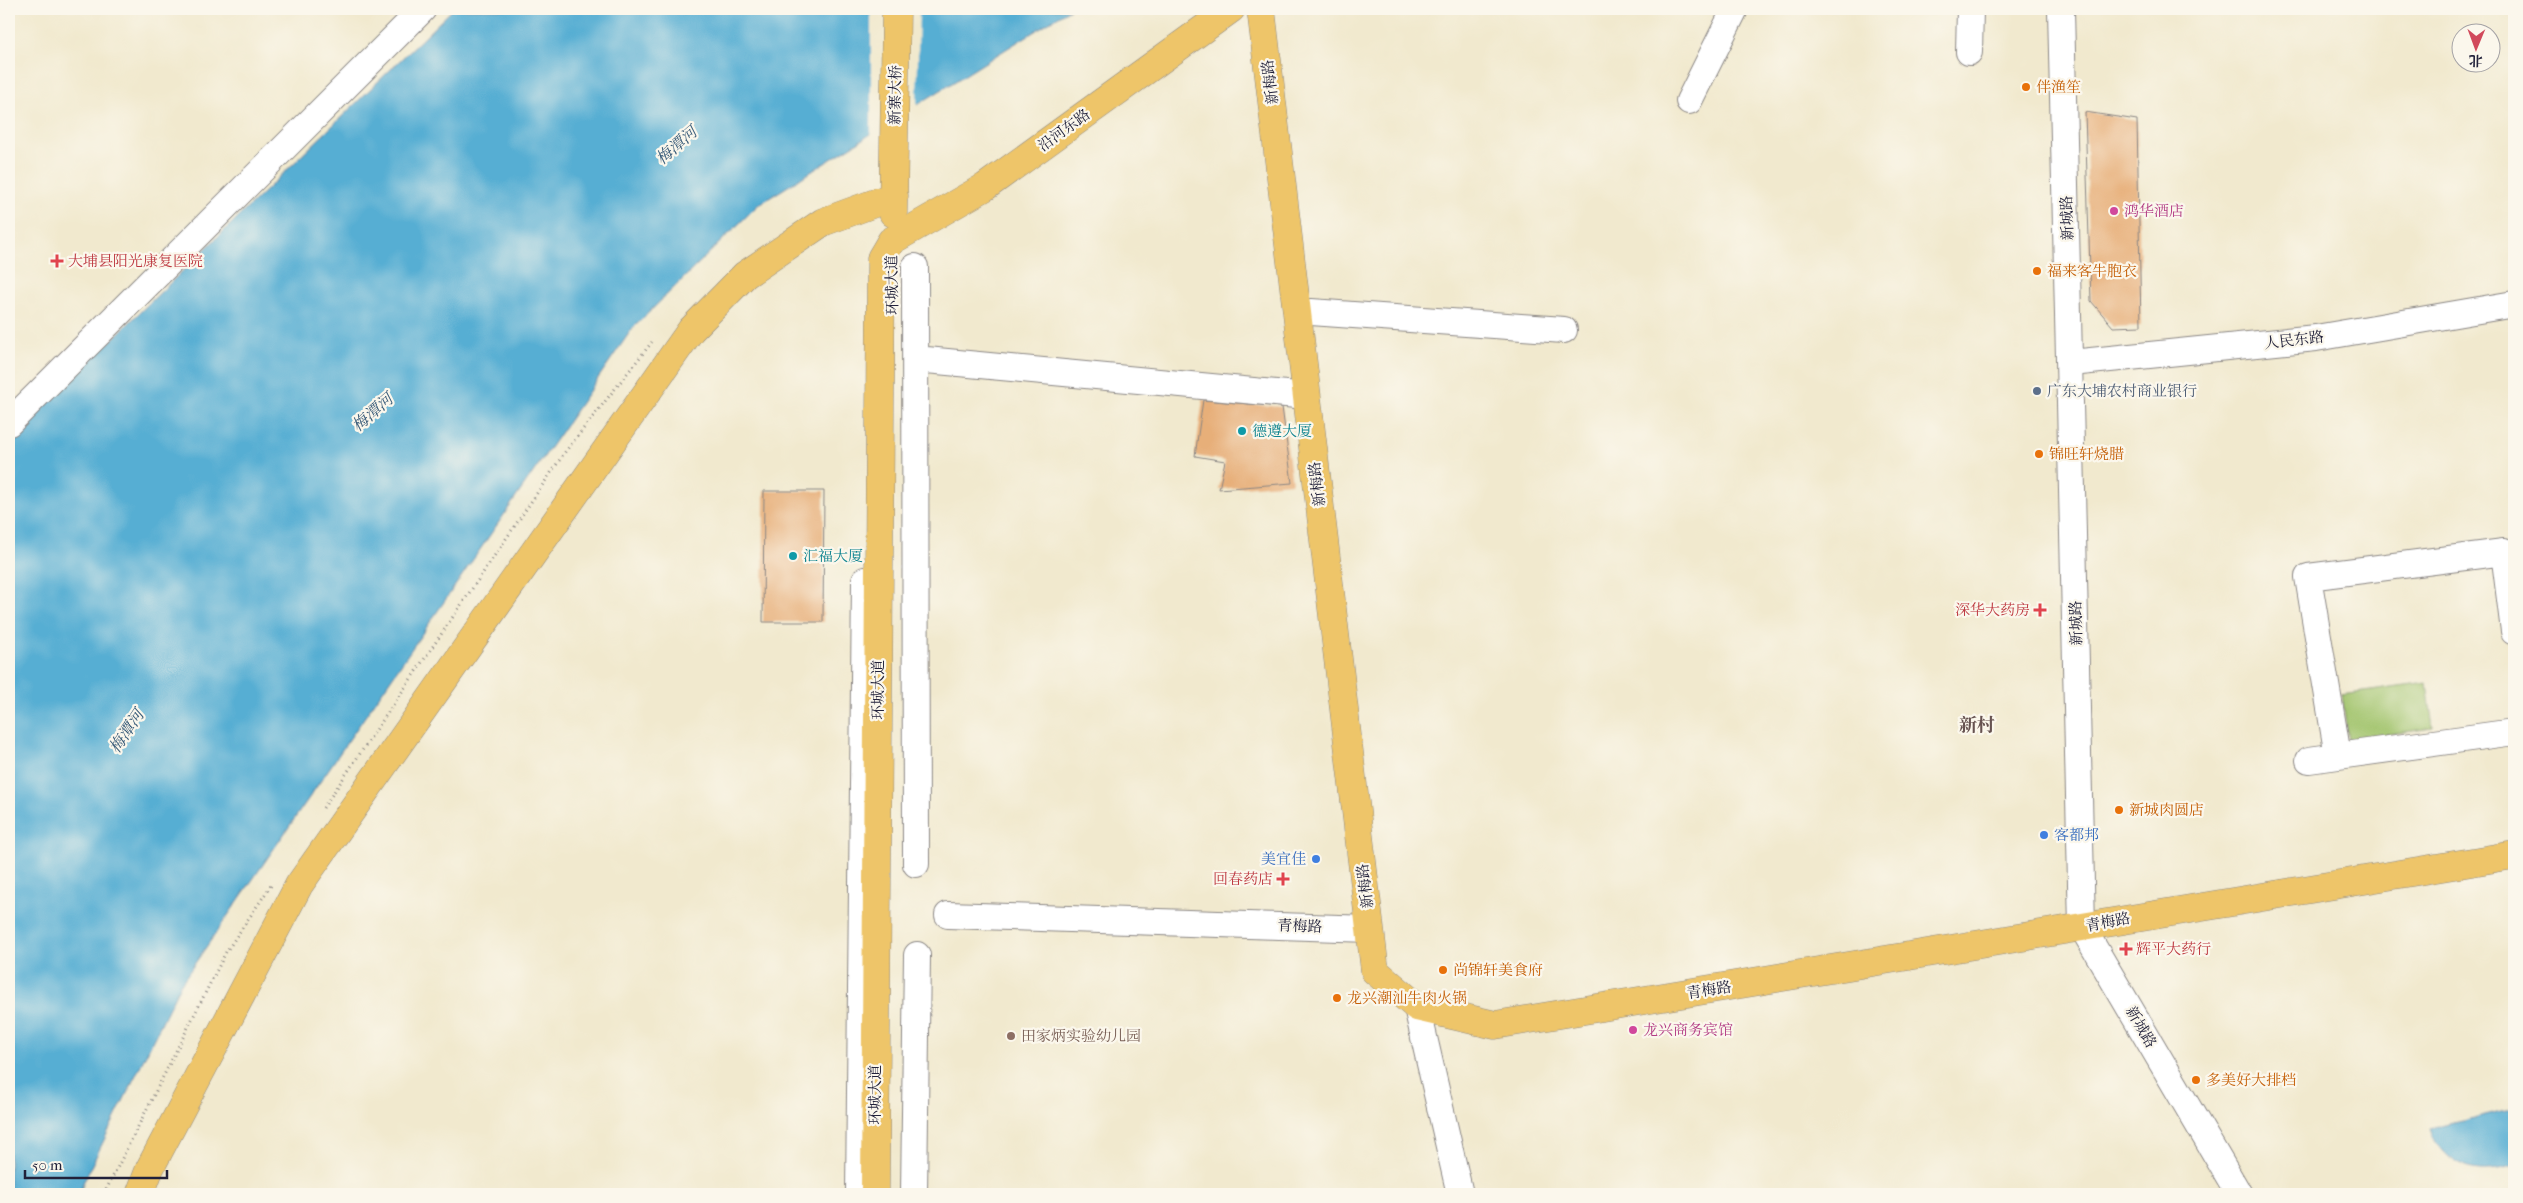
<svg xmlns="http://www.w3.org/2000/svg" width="2523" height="1203" font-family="'IM FELL French Canon','Noto Serif SC',serif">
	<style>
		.green { fill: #a2c46d; stroke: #627354 }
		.water { fill: #56aed3; stroke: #3c6887 }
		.pier { fill: #f1e9ce }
		.building { fill: #e7af79 }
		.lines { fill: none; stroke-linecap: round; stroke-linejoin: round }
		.minor-casing { stroke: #8a8684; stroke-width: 28 }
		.major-casing { stroke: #8a8684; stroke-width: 29 }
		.path { stroke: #8a8684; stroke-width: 3; stroke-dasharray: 1 4; stroke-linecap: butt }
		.minor { stroke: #fff; stroke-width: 26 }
		.major { stroke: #eec569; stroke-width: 28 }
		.food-dot { fill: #e8710a; stroke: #fbf7ec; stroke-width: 2 }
		.hotel-dot { fill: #d1479c; stroke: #fbf7ec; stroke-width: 2 }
		.health-dot { fill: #e0444e; stroke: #fbf7ec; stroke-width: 2 }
		.service-dot { fill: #5c6f8a; stroke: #fbf7ec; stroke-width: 2 }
		.culture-dot { fill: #0f9aa8; stroke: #fbf7ec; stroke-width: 2 }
		.shop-dot { fill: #3f7fe0; stroke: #fbf7ec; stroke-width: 2 }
		.education-dot { fill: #8d6e63; stroke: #fbf7ec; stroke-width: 2 }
		.labels { text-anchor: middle; stroke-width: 4.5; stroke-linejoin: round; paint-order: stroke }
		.street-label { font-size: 15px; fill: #22223b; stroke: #fbf7ec }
		.food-label { font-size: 15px; fill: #c56008; stroke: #fbf7ec; text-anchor: start }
		.hotel-label { font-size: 15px; fill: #b23c85; stroke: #fbf7ec; text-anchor: start }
		.health-label { font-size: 15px; fill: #be3a42; stroke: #fbf7ec; text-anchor: start }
		.service-label { font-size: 15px; fill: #4e5e75; stroke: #fbf7ec; text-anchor: start }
		.culture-label { font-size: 15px; fill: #0d838f; stroke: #fbf7ec; text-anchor: start }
		.shop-label { font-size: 15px; fill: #366cbe; stroke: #fbf7ec; text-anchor: start }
		.education-label { font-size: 15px; fill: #785e54; stroke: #fbf7ec; text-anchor: start }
		.water-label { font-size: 16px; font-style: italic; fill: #375a78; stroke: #fbf7ec }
		.quarter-label { font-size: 18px; font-weight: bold; fill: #675351; stroke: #fbf7ec }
	</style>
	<rect width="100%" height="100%" fill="#fbf7ec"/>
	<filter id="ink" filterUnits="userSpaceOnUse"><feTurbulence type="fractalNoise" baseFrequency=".02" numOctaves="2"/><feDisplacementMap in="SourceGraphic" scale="10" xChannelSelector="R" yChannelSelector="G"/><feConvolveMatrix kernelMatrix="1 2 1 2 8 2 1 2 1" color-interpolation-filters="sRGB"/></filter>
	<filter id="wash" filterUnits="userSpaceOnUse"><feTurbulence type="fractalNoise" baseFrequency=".0096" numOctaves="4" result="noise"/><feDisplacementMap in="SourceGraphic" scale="20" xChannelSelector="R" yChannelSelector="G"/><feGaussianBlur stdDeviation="1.12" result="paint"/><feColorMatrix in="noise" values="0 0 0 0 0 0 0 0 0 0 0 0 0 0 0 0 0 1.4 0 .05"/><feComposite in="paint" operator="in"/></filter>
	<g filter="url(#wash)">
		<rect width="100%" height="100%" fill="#f1e9ce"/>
		<path class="green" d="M2427 683 2433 728 2348 740 2342 695Z"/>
		<path class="water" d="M453 9H1070L758 205 632 329 180 985 83 1183 80 1194H9V439Z
			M2514 1108V1165C2478 1178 2443 1167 2430 1129Z"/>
		<path class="pier" d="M871 9H919L917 108 871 137Z"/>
		<g id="blocks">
			<path class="building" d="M2085 112 2137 120 2141 326 2113 327 2091 301Z
				M1203 400 1282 407 1292 483 1219 489 1225 461 1195 456Z
				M764 491H824L823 622H763Z"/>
		</g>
	</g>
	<g filter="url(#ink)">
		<use href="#blocks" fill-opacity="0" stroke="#8a8684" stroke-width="1"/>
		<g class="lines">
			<defs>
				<path id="minor" d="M2061 9 2082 927 2239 1194
					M1969 52 1970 9
					M1689 101 1735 9
					M915 267 916 864
					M1297 311 1564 330
					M916 359 1307 396
					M2071 363 2316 338 2514 304
					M9 423 423 9
					M2338 756 2308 577 2504 552 2514 631
					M2309 760 2514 732
					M948 915 1370 929
					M1417 1007 1460 1194
					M859 1194 865 580
					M914 1194 917 955"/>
				<path id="major" d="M1261 9 1375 971 1417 1007 1495 1025 2514 855
					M893 213 896 9
					M140 1194 150 1168 299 885 691 330 745 275 823 222 894 196
					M875 1194 881 258 891 241 985 187 1231 9"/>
			</defs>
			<use href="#minor" class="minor-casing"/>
			<use href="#major" class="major-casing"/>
			<path class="path" d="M323 808 565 452 652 342
				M104 1194 226 952 272 884"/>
			<use href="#minor" class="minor"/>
			<use href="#major" class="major"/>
		</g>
	</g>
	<g class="food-dot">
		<circle cx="2026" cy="87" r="5"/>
		<circle cx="2037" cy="271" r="5"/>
		<circle cx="2039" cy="454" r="5"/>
		<circle cx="2119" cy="810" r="5"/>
		<circle cx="1443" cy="970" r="5"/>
		<circle cx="1337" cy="998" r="5"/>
		<circle cx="2196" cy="1080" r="5"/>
	</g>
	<g class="hotel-dot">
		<circle cx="2114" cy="211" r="5"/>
		<circle cx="1633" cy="1030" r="5"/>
	</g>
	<g class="health-dot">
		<path d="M54.5 253.5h5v5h5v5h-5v5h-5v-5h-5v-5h5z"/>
		<path d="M2037.5 602.5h5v5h5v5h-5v5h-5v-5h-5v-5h5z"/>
		<path d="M1280.5 871.5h5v5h5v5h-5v5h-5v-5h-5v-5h5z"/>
		<path d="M2123.5 941.5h5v5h5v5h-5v5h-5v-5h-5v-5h5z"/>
	</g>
	<circle class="service-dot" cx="2037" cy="391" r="5"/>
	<g class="culture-dot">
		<circle cx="1242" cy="431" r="5"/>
		<circle cx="793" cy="556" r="5"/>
	</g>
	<g class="shop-dot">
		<circle cx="2044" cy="835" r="5"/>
		<circle cx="1316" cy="859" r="5"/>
	</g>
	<circle class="education-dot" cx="1011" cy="1036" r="5"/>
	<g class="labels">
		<g class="street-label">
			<text transform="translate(1270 82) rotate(-97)" y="5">新梅路</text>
			<text transform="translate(895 95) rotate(-89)" y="5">新寨大桥</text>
			<text transform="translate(1064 130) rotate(-36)" y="5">沿河东路</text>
			<text transform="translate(2067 218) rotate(-92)" y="5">新城路</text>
			<text transform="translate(892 285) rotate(-91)" y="5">环城大道</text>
			<text transform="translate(2294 340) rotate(-7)" y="5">人民东路</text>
			<text transform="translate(1317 484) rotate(-97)" y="5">新梅路</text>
			<text transform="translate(2076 623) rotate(-91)" y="5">新城路</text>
			<text transform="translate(878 690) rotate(-90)" y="5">环城大道</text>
			<text transform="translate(1365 886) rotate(-97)" y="5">新梅路</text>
			<text transform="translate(2108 922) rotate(-11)" y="5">青梅路</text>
			<text transform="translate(1300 926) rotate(2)" y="5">青梅路</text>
			<text transform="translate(1709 990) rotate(-9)" y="5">青梅路</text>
			<text transform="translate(2141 1027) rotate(60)" y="5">新城路</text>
			<text transform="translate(875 1095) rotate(-90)" y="5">环城大道</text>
		</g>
		<g class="food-label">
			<text x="2036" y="92">伴渔笙</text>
			<text x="2047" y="276">福来客牛胞衣</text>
			<text x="2049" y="459">锦旺轩烧腊</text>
			<text x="2129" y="815">新城肉圆店</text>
			<text x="1453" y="975">尚锦轩美食府</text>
			<text x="1347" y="1003">龙兴潮汕牛肉火锅</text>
			<text x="2206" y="1085">多美好大排档</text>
		</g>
		<g class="hotel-label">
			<text x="2124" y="216">鸿华酒店</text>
			<text x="1643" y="1035">龙兴商务宾馆</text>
		</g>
		<g class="health-label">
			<text x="68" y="266">大埔县阳光康复医院</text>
			<text x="2030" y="615" text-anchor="end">深华大药房</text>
			<text x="1273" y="884" text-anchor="end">回春药店</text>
			<text x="2136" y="954">辉平大药行</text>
		</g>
		<g class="service-label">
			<text x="2047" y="396">广东大埔农村商业银行</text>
		</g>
		<g class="culture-label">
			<text x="1252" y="436">德遵大厦</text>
			<text x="803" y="561">汇福大厦</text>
		</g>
		<g class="shop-label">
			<text x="2054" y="840">客都邦</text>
			<text x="1306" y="864" text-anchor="end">美宜佳</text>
		</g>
		<g class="education-label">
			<text x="1021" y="1041">田家炳实验幼儿园</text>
		</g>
		<g class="water-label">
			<text transform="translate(676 145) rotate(-41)" y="6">梅潭河</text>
			<text transform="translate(372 412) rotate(-41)" y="6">梅潭河</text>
			<text transform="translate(126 731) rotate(-56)" y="6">梅潭河</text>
		</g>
		<g class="quarter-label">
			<text x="1977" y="731">新村</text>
		</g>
	</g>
	<rect width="2523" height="1203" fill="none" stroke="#fbf7ec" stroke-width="30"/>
	<g transform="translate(2476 48) rotate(181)"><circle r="24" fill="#fbf7ec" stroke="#a4a2a5"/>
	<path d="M0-4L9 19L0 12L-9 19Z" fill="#d1495b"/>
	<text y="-8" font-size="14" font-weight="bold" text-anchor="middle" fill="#22223b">北</text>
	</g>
	<path d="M25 1170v8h142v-8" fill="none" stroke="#22223b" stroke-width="2.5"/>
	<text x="32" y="1170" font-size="15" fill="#22223b" stroke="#fbf7ec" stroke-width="4" paint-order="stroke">50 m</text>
</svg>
